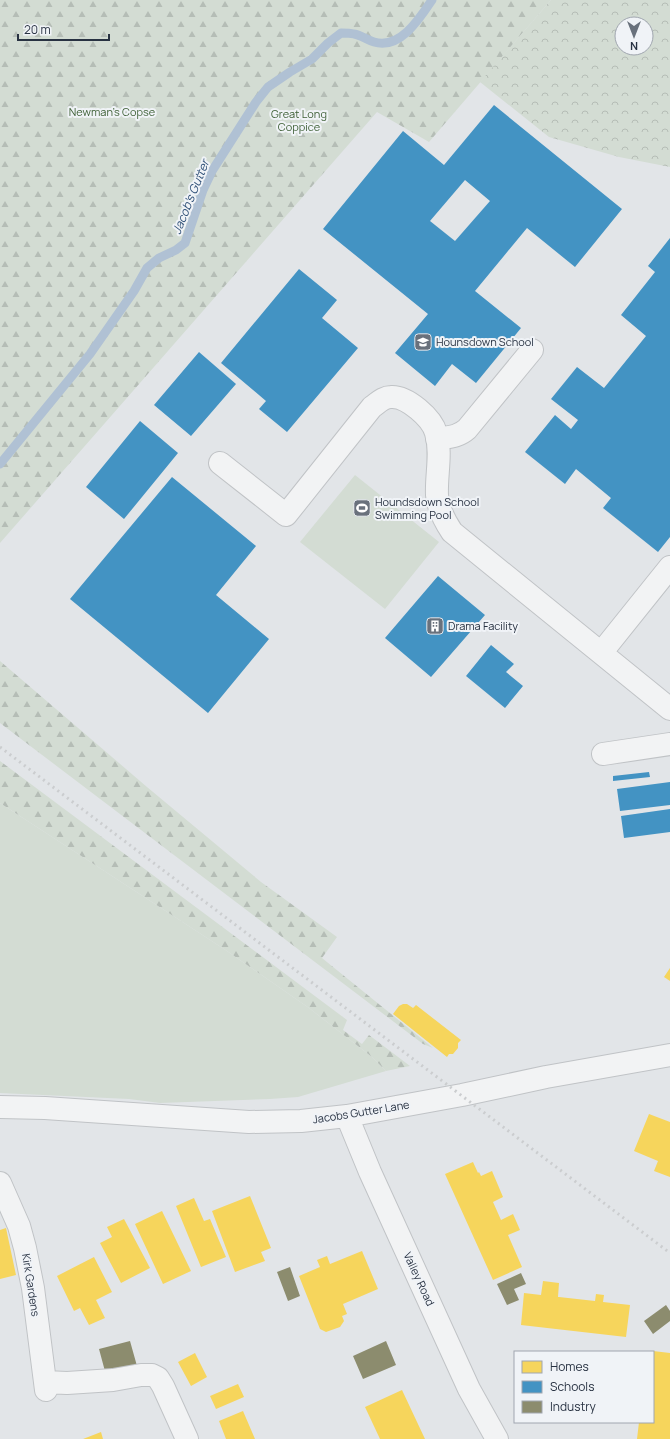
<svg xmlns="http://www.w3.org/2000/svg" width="670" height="1439" font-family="Manrope,sans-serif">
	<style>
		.grass { fill: #d3dcd3 }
		.forest { fill: url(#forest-firs) }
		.park { fill: url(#park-crowns); fill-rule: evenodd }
		.homes { fill: #f6d55c }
		.schools { fill: #4393c3; fill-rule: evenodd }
		.industry { fill: #8c8c6e }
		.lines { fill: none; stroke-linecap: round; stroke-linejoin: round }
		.stream { stroke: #b0c1d4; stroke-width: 9 }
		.minor-casing { stroke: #c0c3c6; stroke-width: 24 }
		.minor { stroke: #f2f3f4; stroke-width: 22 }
		.rail { stroke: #cbcdcf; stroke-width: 3; stroke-dasharray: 2 4; stroke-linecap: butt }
		.labels { text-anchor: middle; stroke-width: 4; stroke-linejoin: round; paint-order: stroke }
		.park-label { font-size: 11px; fill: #3d5f35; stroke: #f0f3f7 }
		.poi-label { font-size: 11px; fill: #283242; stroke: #f0f3f7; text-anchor: start }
		.street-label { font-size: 11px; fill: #283242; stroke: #f0f3f7 }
		.water-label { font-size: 12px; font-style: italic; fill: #305178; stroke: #f0f3f7 }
	</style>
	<defs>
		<pattern id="forest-firs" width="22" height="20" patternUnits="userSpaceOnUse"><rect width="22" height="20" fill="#d3dcd3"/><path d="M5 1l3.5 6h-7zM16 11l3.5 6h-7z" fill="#b5bdb6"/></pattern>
		<pattern id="park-crowns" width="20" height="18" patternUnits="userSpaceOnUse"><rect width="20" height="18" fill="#d3dcd3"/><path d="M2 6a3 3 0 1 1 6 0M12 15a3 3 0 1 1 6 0" fill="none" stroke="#b5bdb6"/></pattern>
	</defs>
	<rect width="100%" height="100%" fill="#e2e5e8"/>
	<path class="grass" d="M355 475 439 542 385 609 300 542Z
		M0 803 227 951 309 1008 372 1057 386 1071 298 1097 270 1099 160 1103 129 1099 0 1093Z"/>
	<path class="forest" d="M0 0H551L429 142 377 112 0 543Z
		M0 661 147 787 261 882 337 937 322 958 433 1048 423 1044 0 723Z
		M0 761 347 1020 343 1030 362 1044 369 1035 410 1066 386 1071 372 1057 309 1008 227 951 0 803Z"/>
	<path class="park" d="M551 0H670V167L619 157 549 137 480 82ZM622 24H646V48H622Z"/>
	<path class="homes" d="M670 968V981L664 977Z
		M403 1004H407L413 1008 416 1005 461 1040 458 1043V1048L453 1054H449L447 1057 393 1014 399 1006Z
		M649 1114 670 1122V1177L654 1171 658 1161 634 1151Z
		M473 1162 478 1173 479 1172 481 1176 492 1171 503 1197 493 1202 501 1220 513 1214 520 1230 508 1235 522 1267 493 1280 445 1174Z
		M250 1196 271 1248 261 1252 265 1261 235 1272 212 1211Z
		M194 1198 204 1221 210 1219 226 1257 201 1267 176 1206Z
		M162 1211 191 1271 163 1284 135 1224Z
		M124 1219 150 1268 121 1283 100 1243 112 1237 107 1227Z
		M6 1228 16 1275 0 1279V1230Z
		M362 1251 378 1289 343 1304 347 1314 342 1316 344 1321 340 1327 326 1332 320 1329 299 1276 320 1267 317 1260 327 1256 330 1264Z
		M94 1257 112 1292 96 1300 105 1318 89 1325 80 1308 74 1311 57 1276Z
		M543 1281 559 1283 558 1297H559L595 1301 596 1294 604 1295 603 1302 630 1305 626 1337 521 1325 524 1293 541 1295Z
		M653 1351 670 1353V1439H637L639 1422H653Z
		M195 1353 207 1377 191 1386 178 1362Z
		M238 1384 244 1397 216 1409 210 1396Z
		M402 1390 425 1439H380L365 1407Z
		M243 1411 255 1439H226L219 1421Z
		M101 1432 103 1439H83Z"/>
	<path class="schools" d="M494 105 622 209 575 267 527 228 475 291 521 328 476 383 452 364 435 386 395 353 428 314 323 229 403 131 444 165ZM465 180 490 201 455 241 430 221Z
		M670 238V537L658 552 603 508 611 498 576 469 565 484 525 452 555 415 571 429 578 420 551 399 577 367 604 388 646 336 621 315 655 272 648 266Z
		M299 269 337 300 322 318 358 348 287 432 259 409 266 401 221 363Z
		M199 352 236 384 191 436 154 405Z
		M140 421 178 453 124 519 86 487Z
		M172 477 256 546 216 595 269 639 208 713 70 599Z
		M438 576 485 615 431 677 385 638Z
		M491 645 514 664 506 672 523 686 505 708 466 676Z
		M649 772 650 777 613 781V776Z
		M670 782V805L620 811 617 789Z
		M670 809V832L624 838 621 816Z"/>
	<path class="industry" d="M290 1267 300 1296 288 1301 277 1272Z
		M521 1273 526 1284 514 1289 519 1300 507 1305 497 1284Z
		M666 1305 670 1311V1321L653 1334 644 1321Z
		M130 1341 137 1366 106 1375 99 1349Z
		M386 1341 396 1365 363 1379 353 1356Z"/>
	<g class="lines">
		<path class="stream" d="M0 464 90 354 134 291 147 268 159 258 176 250 185 243 203 190 212 171 256 102 268 87 290 72 312 59 328 43 341 33C345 33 350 33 354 34 361 35 367 40 374 42 400 50 420 18 432 0"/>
		<defs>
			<path id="minor" d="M437 439C449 437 458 437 467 429L532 350
				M220 463 286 515 372 407C378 403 383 397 391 397 407 396 432 418 436 433 442 453 436 475 437 495 438 508 444 520 452 532L670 709
				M601 653 670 567
				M603 754 670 744
				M0 1107 45 1108 249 1122 301 1121 347 1116 462 1095 546 1077 670 1055
				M347 1116 370 1172 469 1389 497 1439
				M0 1183 19 1226 25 1248 33 1288 46 1390
				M45 1382 67 1383 113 1380 141 1375H152L158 1378 163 1386 187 1439"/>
		</defs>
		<use href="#minor" class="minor-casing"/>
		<use href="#minor" class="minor"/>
		<path class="rail" d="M0 747 670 1253"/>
	</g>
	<defs>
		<symbol id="school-square" viewBox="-11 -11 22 22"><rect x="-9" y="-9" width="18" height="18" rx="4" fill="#69717c" stroke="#f0f3f7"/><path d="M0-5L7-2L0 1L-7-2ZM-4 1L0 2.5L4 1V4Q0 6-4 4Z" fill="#fff"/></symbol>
		<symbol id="stadium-square" viewBox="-11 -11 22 22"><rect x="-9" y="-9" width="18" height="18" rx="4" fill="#69717c" stroke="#f0f3f7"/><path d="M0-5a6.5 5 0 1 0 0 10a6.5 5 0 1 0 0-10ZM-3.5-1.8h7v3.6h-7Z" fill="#fff"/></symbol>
		<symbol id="building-square" viewBox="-11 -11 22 22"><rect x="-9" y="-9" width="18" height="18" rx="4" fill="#69717c" stroke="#f0f3f7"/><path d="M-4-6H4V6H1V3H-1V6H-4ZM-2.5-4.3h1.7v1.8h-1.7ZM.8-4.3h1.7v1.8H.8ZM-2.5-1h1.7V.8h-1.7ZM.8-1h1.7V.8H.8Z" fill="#fff"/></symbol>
	</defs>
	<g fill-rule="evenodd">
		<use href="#school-square" x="413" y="332" width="20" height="20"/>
		<use href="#stadium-square" x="352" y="498" width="20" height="20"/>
		<use href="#building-square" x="425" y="616" width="20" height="20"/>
	</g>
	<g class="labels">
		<g class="park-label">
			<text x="112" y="116">Newman's Copse</text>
			<text x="299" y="118">Great Long<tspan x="299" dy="13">Coppice</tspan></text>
		</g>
		<g class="poi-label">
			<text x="436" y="346">Hounsdown School</text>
			<text x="375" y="506">Houndsdown School<tspan x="375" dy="13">Swimming Pool</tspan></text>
			<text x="448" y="630">Drama Facility</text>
		</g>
		<g class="street-label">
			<text transform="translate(361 1112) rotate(-9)" y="4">Jacobs Gutter Lane</text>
			<text transform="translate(419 1279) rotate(65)" y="4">Valley Road</text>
			<text transform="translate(31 1285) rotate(81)" y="4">Kirk Gardens</text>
		</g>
		<g class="water-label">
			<text transform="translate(191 197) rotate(-68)" y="4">Jacob's Gutter</text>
		</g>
	</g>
	<rect x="514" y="1351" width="140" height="72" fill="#f0f3f7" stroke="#a0a6af"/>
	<rect x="522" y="1361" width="20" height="12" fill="#f6d55c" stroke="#a0a6af"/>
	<text x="550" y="1371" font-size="12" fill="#283242">Homes</text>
	<rect x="522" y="1381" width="20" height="12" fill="#4393c3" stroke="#a0a6af"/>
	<text x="550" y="1391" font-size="12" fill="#283242">Schools</text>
	<rect x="522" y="1401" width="20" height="12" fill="#8c8c6e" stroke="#a0a6af"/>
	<text x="550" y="1411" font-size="12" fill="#283242">Industry</text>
	<g transform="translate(634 36) rotate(180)"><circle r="19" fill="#f0f3f7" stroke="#a0a6af"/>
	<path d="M0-3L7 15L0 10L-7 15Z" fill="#69717c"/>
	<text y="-6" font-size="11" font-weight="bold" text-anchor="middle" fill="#283242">N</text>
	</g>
	<path d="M18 34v6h91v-6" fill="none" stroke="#283242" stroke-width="2"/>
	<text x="24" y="34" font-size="12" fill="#283242" stroke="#f0f3f7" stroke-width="3" paint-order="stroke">20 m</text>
</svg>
